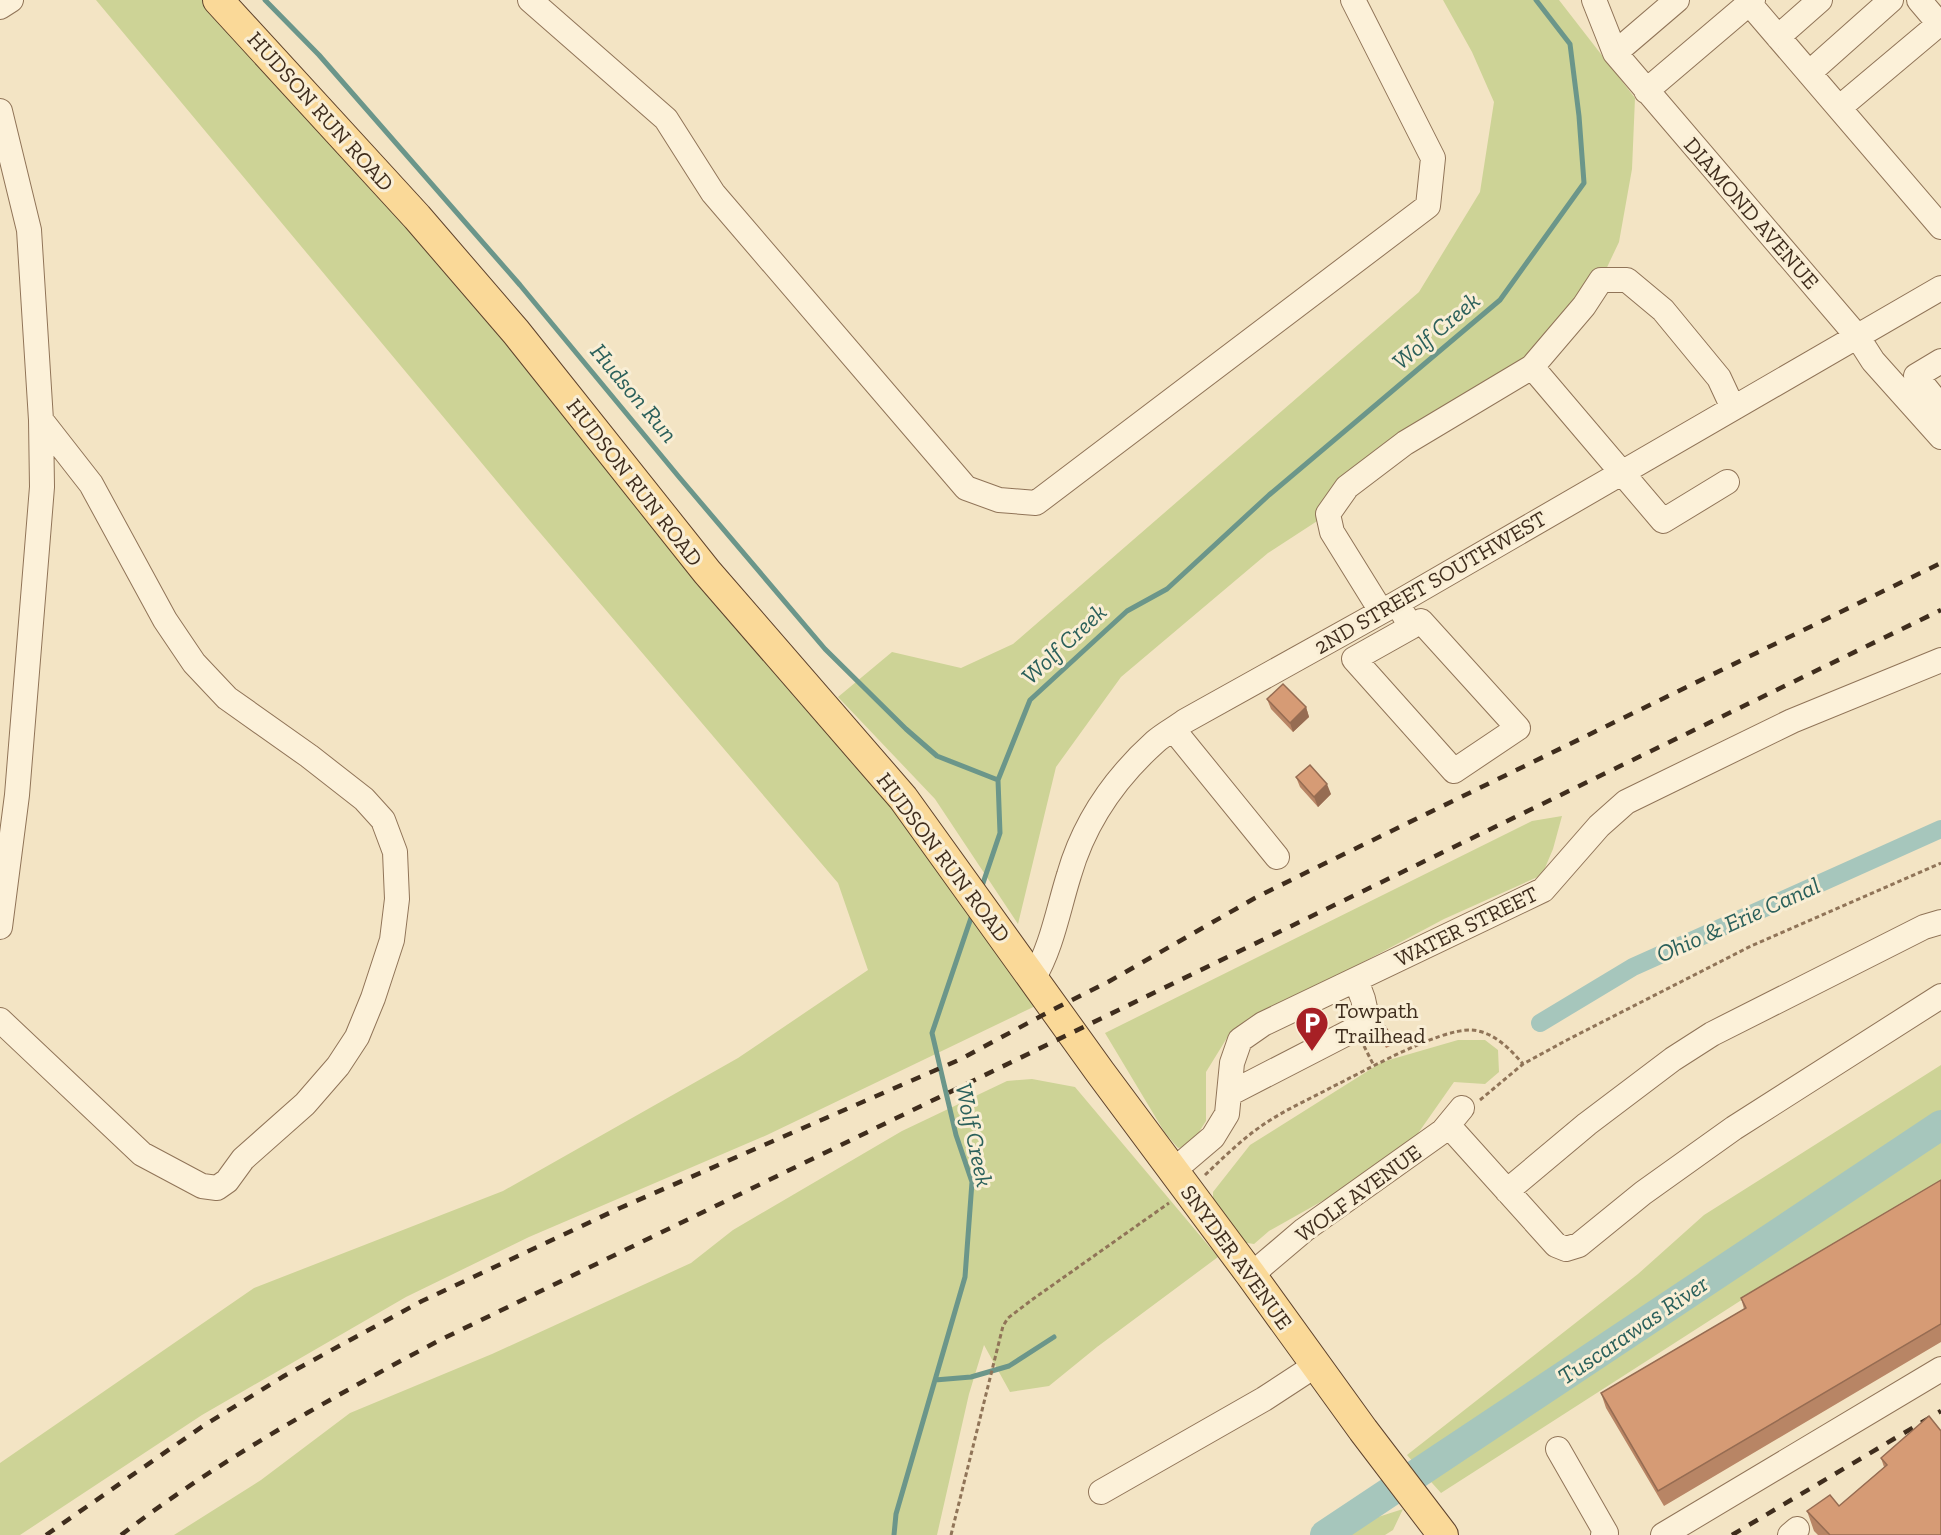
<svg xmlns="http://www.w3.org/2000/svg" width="1941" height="1535" font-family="'Zilla Slab',serif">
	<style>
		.green { fill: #cdd396 }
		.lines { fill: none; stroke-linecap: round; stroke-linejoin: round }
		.stream { stroke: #6b968a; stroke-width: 5 }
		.canal { stroke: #a6c6bc; stroke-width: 18 }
		.river { stroke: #a6c6bc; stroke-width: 30 }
		.minor-casing { stroke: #907458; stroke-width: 26 }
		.major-casing { stroke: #5e422c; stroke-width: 32 }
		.path { stroke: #907458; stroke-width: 3; stroke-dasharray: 4.5 3; stroke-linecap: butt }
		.minor { stroke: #fcf1d9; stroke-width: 24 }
		.major { stroke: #fad998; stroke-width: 30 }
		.rail { stroke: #3f2d1d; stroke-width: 4.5; stroke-dasharray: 10 10; stroke-linecap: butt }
		.wall { fill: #b88565 }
		.shaded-wall { fill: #966c52 }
		.building { fill: #d69b75; stroke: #966c52; stroke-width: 1.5 }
		.labels { text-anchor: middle; stroke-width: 6; stroke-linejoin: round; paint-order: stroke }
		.street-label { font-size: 22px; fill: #3f2d1d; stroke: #f9eed5 }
		.poi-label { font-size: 22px; fill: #3f2d1d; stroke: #f9eed5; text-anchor: start }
		.water-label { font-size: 24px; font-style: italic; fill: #2b605b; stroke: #f9eed5 }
	</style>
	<rect width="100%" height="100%" fill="#f3e4c4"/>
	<path class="green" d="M96 0H218L417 217 1048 1000 767 1135 529 1237 406 1297 202 1415 20 1535H0V1463L254 1288 503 1191 738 1058 868 970 838 883 530 521Z
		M1443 0H1559L1635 98 1632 169 1619 242 1601 280 1532 367 1405 443 1328 514 1268 553 1121 677 1056 767 1018 924 935 799 838 697 892 652 961 668 1013 644 1419 292 1480 192 1494 102 1472 52Z
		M1562 816 1553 849 1542 875 1444 919 1230 1033 1206 1072V1121L1190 1146 1178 1148 1165 1133 1105 1033 1532 821Z
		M1458 1040H1485L1498 1050 1499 1072 1485 1084 1454 1082 1414 1139 1372 1173 1269 1231 1254 1244 1235 1241 1213 1199V1192L1250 1145 1382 1062Z
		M1941 1065V1185L1768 1283 1441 1493 1407 1455 1638 1274 1704 1215Z
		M1032 1079 1075 1087 1218 1257 1097 1347 1049 1386 1010 1392 984 1345 969 1394 937 1535H174L261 1480 350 1413 492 1354 691 1263 733 1230 902 1131 1007 1081Z
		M1403 1509 1393 1530 1385 1535H1348L1378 1517Z"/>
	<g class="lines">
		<path class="stream" d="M265 0 319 55 520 285 679 477 825 649 906 729 937 756 998 780
			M981 889 1000 833 998 780 1030 700 1127 611 1167 589 1269 495 1500 300 1584 183 1579 116 1570 44 1536 0
			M935 1380 971 1377 1009 1366 1054 1337
			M894 1535 896 1514 965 1277 972 1182 956 1135 932 1033 973 912"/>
		<path class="canal" d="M1540 1023 1633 967 1941 829"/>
		<path class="river" d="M1325 1535 1941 1125"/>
		<defs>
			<path id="minor" d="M530 0 666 119 713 193 966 488 999 500 1036 503 1428 206 1433 158 1353 0
				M1594 0 1615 53 1857 336 1873 361 1941 437
				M1919 0 1941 26
				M1749 3 1941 227
				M0 7 11 0
				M1778 37 1820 0
				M1615 53 1677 0
				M1809 73 1891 0
				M1646 91 1753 0
				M1839 108 1939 24
				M0 111 29 230 41 420 42 487 17 795 0 927
				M1941 361 1916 376 1941 407
				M1532 367 1663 521 1727 482
				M1397 603 1411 627 1421 621 1518 728 1454 771 1354 659 1411 627
				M1381 611 1332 532 1328 514 1347 487 1405 443 1532 367 1584 306 1601 280H1627L1663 310 1719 378 1733 408
				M1173 729 1277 857
				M1033 979C1052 947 1058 910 1069 875 1084 823 1115 778 1155 742 1164 734 1176 728 1185 721L1397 603 1941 288
				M0 1020 142 1154 202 1186 217 1188 227 1181 243 1159 305 1104 338 1066 357 1037 373 998 392 940 397 899 395 852 383 820 364 799 309 756 227 698 194 663 165 620 91 484 41 420
				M1229 1094 1361 1026 1367 1017 1363 999 1356 980
				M1448 1125 1556 1245 1566 1249 1579 1245 1643 1193 1734 1128 1941 996
				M1173 1171 1213 1137 1227 1114 1232 1063 1240 1040 1263 1024 1543 890 1599 826 1626 802 1792 721 1941 660
				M1507 1191 1587 1124 1673 1059 1712 1034 1924 927 1941 922
				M1251 1275 1304 1230 1443 1131 1462 1108
				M1558 1449 1606 1533 1603 1535
				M1101 1492 1264 1399 1316 1365
				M1663 1535 1941 1369
				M1790 1535 1797 1529"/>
			<path id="major" d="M218 0 417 217 516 332 707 572 903 798 1100 1072 1251 1275 1363 1430 1443 1535"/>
		</defs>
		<use href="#minor" class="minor-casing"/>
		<use href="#major" class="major-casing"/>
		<path class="path" d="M1364 1046 1374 1066
			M1480 1100 1523 1064 1567 1040 1751 946 1941 863
			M1205 1175C1223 1158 1240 1141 1260 1127 1282 1111 1308 1100 1332 1087 1363 1072 1438 1029 1471 1030 1493 1031 1510 1049 1523 1064
			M951 1535 1003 1326 1008 1318 1033 1299 1169 1203"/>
		<use href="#minor" class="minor"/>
		<use href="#major" class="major"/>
		<path class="rail" d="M46 1535 203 1426 284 1376 422 1301 620 1208 961 1059 1054 1009 1108 982 1255 898 1295 878 1941 563
			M121 1535C219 1460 329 1399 438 1341L1941 610
			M1732 1535 1941 1411"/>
	</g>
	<path class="wall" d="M1267 699 1306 707 1309 717 1293 732 1271 709Z
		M1296 777 1331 794 1318 807 1300 787Z
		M1377 1030 1393 1039 1394 1044 1386 1048Z
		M1941 1180V1342L1664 1506 1606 1408 1601 1393 1744 1309 1741 1298Z
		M1881 1458 1941 1535H1818L1814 1531 1807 1511 1839 1506 1884 1467Z"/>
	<path class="shaded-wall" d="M1306 707 1309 717 1293 732 1290 723Z
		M1327 784 1331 794 1318 807 1314 797Z"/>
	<path class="building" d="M1283 684 1306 707 1290 723 1267 699Z
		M1310 765 1327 784 1314 797 1296 777Z
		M1385 1026 1393 1039 1384 1043 1377 1030Z
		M1941 1180V1324L1658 1491 1601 1393 1746 1308 1741 1298Z
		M1929 1416 1941 1431V1535H1830L1807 1511 1830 1495 1839 1506 1887 1465 1881 1458Z"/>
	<defs>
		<symbol id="parking-pin" viewBox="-11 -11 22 30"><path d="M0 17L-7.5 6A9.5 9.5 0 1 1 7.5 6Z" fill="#a72025" stroke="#f9eed5"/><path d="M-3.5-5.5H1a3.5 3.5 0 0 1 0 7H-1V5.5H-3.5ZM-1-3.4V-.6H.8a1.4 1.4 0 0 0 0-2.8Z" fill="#fff"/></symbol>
	</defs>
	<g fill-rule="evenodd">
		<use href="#parking-pin" x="1293" y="1004" width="38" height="52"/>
	</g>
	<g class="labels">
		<g class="street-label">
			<text transform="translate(321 111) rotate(48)" y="8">HUDSON RUN ROAD</text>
			<text transform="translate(1752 213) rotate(49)" y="8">DIAMOND AVENUE</text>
			<text transform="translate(635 482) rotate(52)" y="8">HUDSON RUN ROAD</text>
			<text transform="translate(1430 582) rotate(-30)" y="8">2ND STREET SOUTHWEST</text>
			<text transform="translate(944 857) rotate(53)" y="8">HUDSON RUN ROAD</text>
			<text transform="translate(1466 926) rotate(-26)" y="8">WATER STREET</text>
			<text transform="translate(1358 1193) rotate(-36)" y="8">WOLF AVENUE</text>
			<text transform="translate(1237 1257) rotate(54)" y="8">SNYDER AVENUE</text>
		</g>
		<g class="poi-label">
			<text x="1335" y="1018">Towpath<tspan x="1335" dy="25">Trailhead</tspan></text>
		</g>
		<g class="water-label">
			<text transform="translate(1436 331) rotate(-40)" y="8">Wolf Creek</text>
			<text transform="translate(634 393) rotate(50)" y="8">Hudson Run</text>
			<text transform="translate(1064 644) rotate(-43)" y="8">Wolf Creek</text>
			<text transform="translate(1738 920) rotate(-24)" y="8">Ohio &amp; Erie Canal</text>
			<text transform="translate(974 1135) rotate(78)" y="8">Wolf Creek</text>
			<text transform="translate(1633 1330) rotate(-34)" y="8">Tuscarawas River</text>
		</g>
	</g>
</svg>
